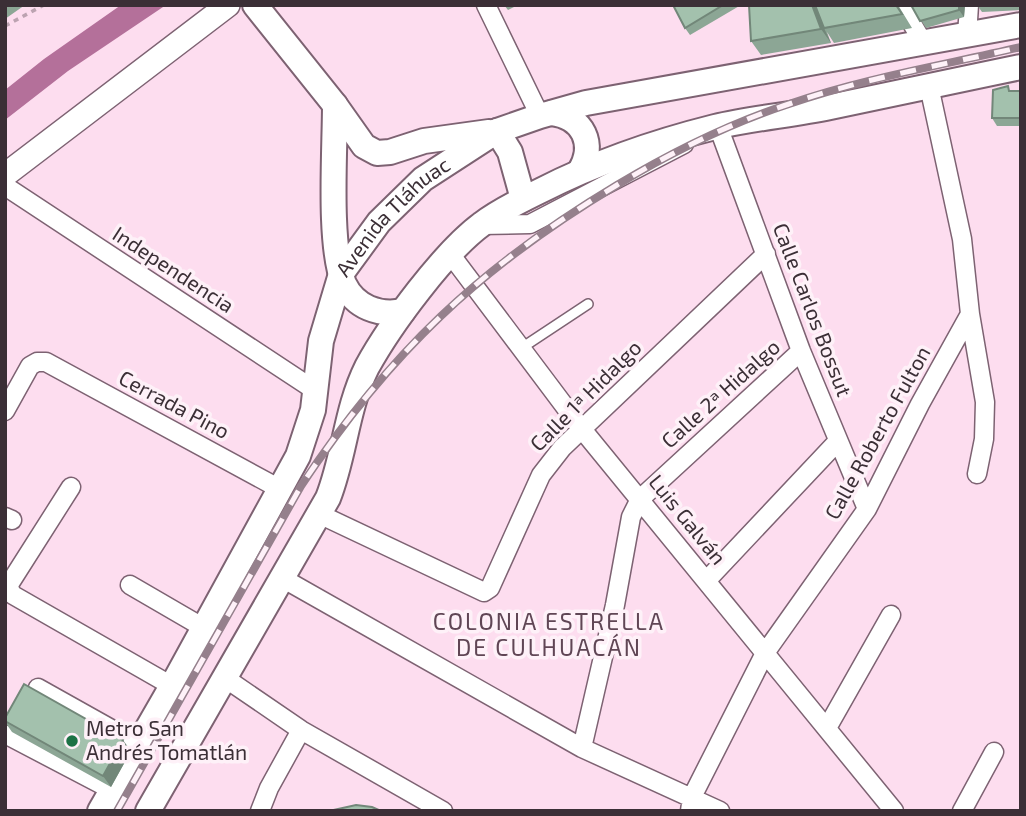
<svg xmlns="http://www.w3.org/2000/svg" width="1026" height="816" font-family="'Exo 2',sans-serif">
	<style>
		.water { fill: #b4709a }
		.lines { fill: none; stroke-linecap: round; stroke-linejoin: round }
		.service-casing { stroke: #7d6272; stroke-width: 12 }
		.minor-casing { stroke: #7d6272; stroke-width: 21 }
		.tertiary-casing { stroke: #7d6272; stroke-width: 26 }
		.secondary-casing { stroke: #7d6272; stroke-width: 28 }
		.path { stroke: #bca3b1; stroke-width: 3.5; stroke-dasharray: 5 5; stroke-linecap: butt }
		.service { stroke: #fff; stroke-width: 9 }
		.minor { stroke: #fff; stroke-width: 18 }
		.tertiary { stroke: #fff; stroke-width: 23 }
		.secondary { stroke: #fff; stroke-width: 24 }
		.rail-casing { stroke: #95808c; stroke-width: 8 }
		.rail { stroke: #fef1f8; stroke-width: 5; stroke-dasharray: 16; stroke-linecap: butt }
		.wall { fill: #8ca695 }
		.shaded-wall { fill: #728779 }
		.building { fill: #a3c1ad; stroke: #728779; stroke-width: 2 }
		.poi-dot { fill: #1c7245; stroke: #fef1f8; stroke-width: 2.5 }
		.labels { text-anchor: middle; stroke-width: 7; stroke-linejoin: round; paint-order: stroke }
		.street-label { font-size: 21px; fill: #3b2f36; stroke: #fef1f8 }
		.poi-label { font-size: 21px; fill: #3b2f36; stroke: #fef1f8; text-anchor: start }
		.neighbourhood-label { font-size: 23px; letter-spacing: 2px; fill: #604655; stroke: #fef1f8 }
	</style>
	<rect width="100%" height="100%" fill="#fdddef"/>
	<path class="water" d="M121 5H166L68 71 5 120V90L44 59Z"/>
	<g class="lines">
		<defs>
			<path id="service" d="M520 349 588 304"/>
			<path id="minor" d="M486 5 540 116
				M901 5 924 44
				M967 36 969 5
				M929 86 962 239 970 314 985 402 984 439 977 474
				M709 131 718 126 801 351 867 509
				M5 186 316 391
				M480 225 530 224 684 144
				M451 255 581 428 894 811
				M5 411 30 366 37 362H46L280 489
				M71 487 10 583 9 589 13 595 172 686
				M319 514 484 592 490 588 541 475 562 448 766 254
				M5 517 12 520
				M282 578 582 748 720 811
				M707 580 838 441
				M130 585 204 628
				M225 678 301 730 443 811
				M38 688 138 744
				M827 728 891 615
				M7 735 112 790
				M582 748 615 605 631 517 640 499 801 351
				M260 811 269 788 301 730
				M690 811 692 797 765 653 867 509 920 404 970 314
				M962 811 994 752"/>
			<path id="tertiary" d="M5 175 228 5"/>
			<g id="secondary">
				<path d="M255 5 335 105 364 146 377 153 390 152 424 141 489 132"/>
				<path d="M335 105C335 150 328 245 344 284 355 307 379 316 403 311"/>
				<path d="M552 113C583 117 596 144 580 171"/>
				<path d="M497 131 510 152 523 199"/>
				<path id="s1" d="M100 811 172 686 298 456 313 410 321 341 341 274 379 222 423 179 497 131 540 116 586 103 1021 25"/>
				<path d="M148 811 328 498C345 455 346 409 367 367 390 325 444 252 482 224 500 210 522 200 542 190 597 162 655 142 715 127 753 118 792 115 830 107 893 94 957 80 1021 67"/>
			</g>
		</defs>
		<use href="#service" class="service-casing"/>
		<use href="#minor" class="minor-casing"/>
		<use href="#tertiary" class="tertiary-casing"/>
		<use href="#secondary" class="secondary-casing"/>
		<path class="path" d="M5 26 44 5"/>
		<use href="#service" class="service"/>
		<use href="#minor" class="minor"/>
		<use href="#tertiary" class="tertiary"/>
		<use href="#secondary" class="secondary"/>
		<defs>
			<path id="rail" d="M117 811 301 486C389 353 480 267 617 185 672 152 728 124 789 104 864 78 944 65 1021 47"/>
		</defs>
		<use href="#rail" class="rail-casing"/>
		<use href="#rail" class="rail"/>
	</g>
	<path class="wall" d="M5 5H25L5 19Z
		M504 5H518L508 10Z
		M673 5H741L690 35 685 28Z
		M749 5H898L912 28 834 43 827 32 831 43 761 55 751 41Z
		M911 5H965L964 17 926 28Z
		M977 5H1021V10L982 12Z
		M1012 91H1021V126H997L992 118Z
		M5 718 131 751 111 787 12 732 5 722Z"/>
	<path class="shaded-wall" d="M812 5H817L824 28 831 43 821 29Z
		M959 5H965L964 17 959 10Z
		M123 740 131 751 111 787 103 776Z"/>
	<path class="building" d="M673 5H723L685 28Z
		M749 5H812L821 29 751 41Z
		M815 5H896L902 14 824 28Z
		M911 5H959V10L920 21Z
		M1008 86 1009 91H1021V118H992L993 90Z
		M24 684 123 740 103 776 5 721V718Z
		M356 805 372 807 381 811H329Z"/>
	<circle class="poi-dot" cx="72" cy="741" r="7"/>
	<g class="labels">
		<g class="street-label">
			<text dy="7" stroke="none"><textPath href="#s1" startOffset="672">Avenida Tláhuac</textPath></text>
			<text transform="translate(173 270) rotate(33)" y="7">Independencia</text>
			<text transform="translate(812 310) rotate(69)" y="7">Calle Carlos Bossut</text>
			<text transform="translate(721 394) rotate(-42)" y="7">Calle 2ª Hidalgo</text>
			<text transform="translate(586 396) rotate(-45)" y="7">Calle 1ª Hidalgo</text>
			<text transform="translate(174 405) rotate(28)" y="7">Cerrada Pino</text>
			<text transform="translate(878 433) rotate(-61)" y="7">Calle Roberto Fulton</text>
			<text transform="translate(687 520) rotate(51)" y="7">Luis Galván</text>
		</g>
		<g class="poi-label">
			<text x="86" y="736">Metro San<tspan x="86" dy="24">Andrés Tomatlán</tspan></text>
		</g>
		<g class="neighbourhood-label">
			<text x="549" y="630">COLONIA ESTRELLA<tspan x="549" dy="26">DE CULHUACÁN</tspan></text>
		</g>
	</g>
	<rect width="1026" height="816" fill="none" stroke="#3b2f36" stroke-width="14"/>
</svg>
